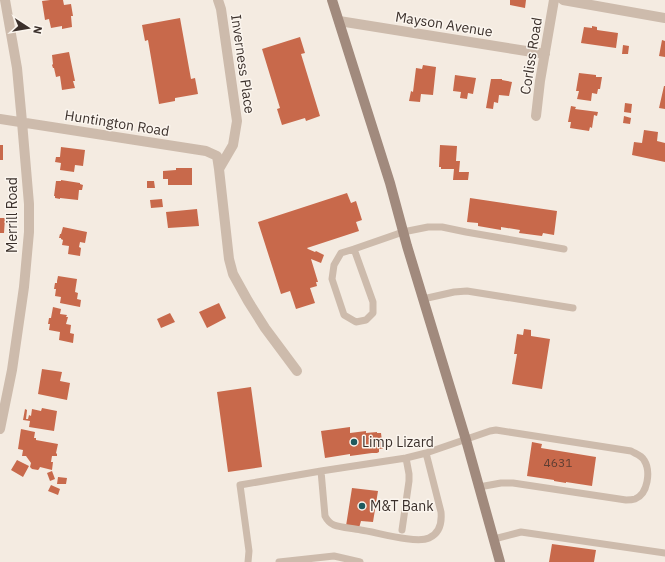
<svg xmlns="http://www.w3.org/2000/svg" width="665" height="562" font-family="'IBM Plex Sans',sans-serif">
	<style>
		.building { fill: #c8694b }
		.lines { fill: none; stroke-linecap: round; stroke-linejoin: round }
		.service { stroke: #cdbbac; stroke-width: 7 }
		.minor { stroke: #cdbbac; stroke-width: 10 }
		.secondary { stroke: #a18a7d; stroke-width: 10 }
		.poi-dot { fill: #1f5a5e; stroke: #fbf5ee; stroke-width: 1.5 }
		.labels { text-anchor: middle; stroke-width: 3; stroke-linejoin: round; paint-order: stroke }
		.number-label { font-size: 12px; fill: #5e3e33 }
		.street-label { font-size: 14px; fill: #3b302b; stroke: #fbf5ee }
		.poi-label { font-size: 14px; fill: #3b302b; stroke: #fbf5ee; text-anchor: start }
	</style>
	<rect width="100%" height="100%" fill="#f4ebe1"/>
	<path class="building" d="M50 0H63L64 5 71 4 73 16H71L72 27 62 29V26L51 28 49 19 45 20 42 1Z
		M510 0H526L525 8 510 5Z
		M180 18 191 79 195 78 198 94 175 98V101L159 104 148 40 145 41 142 25Z
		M592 26 597 27V30L618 33 616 48 581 43 584 27 592 28Z
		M300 37 305 53 301 54 320 116 306 121 305 118 282 125 277 109 280 108 262 49Z
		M662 40 665 41V57L659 56Z
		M623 45 629 46 628 54H622Z
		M69 52 75 81H73L75 88 62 90 60 76 56 77 54 68H53L52 65 53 64 52 55Z
		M423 65 436 67 433 95 421 94 420 102 409 101 411 91 413 92 416 68 422 69Z
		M579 73 596 75V77H602L600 89H598L597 94 592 93 591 101 577 99 579 91H576Z
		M455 75 476 78 473 94 468 93 467 99 460 98 461 92 453 91Z
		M491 79H502V80L512 82 509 96 499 95 498 103 494 102 493 109 486 108Z
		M664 86H665V109L659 108Z
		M625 103 632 104 631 113 624 112Z
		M571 106 576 107 575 109 598 112 597 116 594 115 592 128 590 127 589 131 570 128 571 122H568Z
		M624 116 631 118 630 124 623 123Z
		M644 130 658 132 657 141 665 143V162L632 155 634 142 642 143Z
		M0 145H3V160H0Z
		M440 145 457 146 456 161H460L459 172H469L468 180H453L454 169H441V167H439Z
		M61 147 85 150 83 166 75 165 74 172 60 170 61 163 55 162 56 157H60Z
		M176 168H192V185H168V179H163V171L176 170Z
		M61 180 80 183V184L83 185 82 190H79L78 200 60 198V199L55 198V196H54L56 181H61Z
		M147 181H154L155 188H147Z
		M347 193 351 203 356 201 362 220 356 222 359 231 307 248 308 249 315 252 316 251 324 255 321 263 311 259 318 282H316L317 286 310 288 315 303 296 309 290 291 281 294 258 222Z
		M470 198 557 211 554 235 543 233 542 236 519 233 520 230 501 227V230L478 226V223L467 222Z
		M162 199 163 207 151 208 150 200Z
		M197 209 199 226 168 228 166 212Z
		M0 218H5L4 233H0Z
		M63 227 87 232 85 243 80 242 79 247 81 248 80 256 68 254 69 246 62 245 63 240 61 239V238H59L60 234H61Z
		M58 276 77 279 75 292 78 293 77 299 81 300 80 307 60 303 61 297 55 296 56 289H54L55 283H57V281Z
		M219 303 226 318 207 328 199 312Z
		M53 307 61 309 60 314 67 315 66 317H68L66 324 71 325 70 333 74 334 73 343 59 340 60 332 49 330 50 324H48L49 318H51Z
		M170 313 175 322 161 328 157 319Z
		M524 329 531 330V336L550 339 542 389 512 384 517 354H514L517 334 523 335Z
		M42 369 62 372 60 381 70 383 67 400 38 394Z
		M251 387 262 467 228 472 217 392Z
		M42 408 57 411 54 431 29 427 30 421 23 420 25 409 27 410 26 419H28L29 415 31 416 32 409 41 411Z
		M350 427V433L366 431V433L377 432V433H381L383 449H379V452L377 453H372L350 456V454L325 458 321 431Z
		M21 429 35 432 34 438H36V440L58 444 56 453 57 454V456H52L51 462H53L52 470 40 467 39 469 38 470 32 469 30 467 31 463 26 456H22L23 450 18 449Z
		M532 442 542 444 541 448 596 457 592 486 566 482V483L554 481V480L527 476Z
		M17 460 29 466 23 477 11 470Z
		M52 471 55 479 50 481 47 473Z
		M58 477 67 478 66 484H57Z
		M51 485 60 489 58 495 48 491Z
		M352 488 378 491 373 522 361 521 359 528 346 526Z
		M552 544 596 550 594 562H549Z"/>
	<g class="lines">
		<path class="service" d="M354 249 373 302V313L366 320 356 322 344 315 332 279 334 265 341 253 354 249 403 232 428 227H442L466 232 564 249
			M423 299 454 292 467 291 573 308
			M321 471 325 516C327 520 329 523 334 525 342 528 352 528 361 530 376 532 416 544 429 538 440 533 442 523 441 512L426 453
			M402 530 409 481V474L406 458
			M494 539 521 532 665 553
			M248 562 249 551 240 485 321 471 406 458 426 453 490 431 496 430 631 451C636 454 641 455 644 460 651 471 648 494 635 499 632 500 628 500 626 500L513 483H501L479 487
			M279 562 334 556 360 562"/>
		<path class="minor" d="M218 0 221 9 237 121 233 145 219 169 229 259 233 274 248 301 265 328 297 371
			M563 0 665 18
			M339 21 545 54
			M536 116 540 81 554 0
			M0 119 206 151 217 156 219 169
			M0 429 12 370 24 287 29 232V204L22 122 17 68 5 0"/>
		<path class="secondary" d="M332 0 390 183 407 246 466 440 500 562"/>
	</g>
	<g class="poi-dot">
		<circle cx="354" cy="442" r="4"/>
		<circle cx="362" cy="506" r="4"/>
	</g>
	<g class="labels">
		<g class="number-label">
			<text x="558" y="467">4631</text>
		</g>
		<g class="street-label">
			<text transform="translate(444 24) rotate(9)" y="5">Mayson Avenue</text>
			<text transform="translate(531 56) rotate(-81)" y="5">Corliss Road</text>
			<text transform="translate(243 64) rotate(82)" y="5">Inverness Place</text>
			<text transform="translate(117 123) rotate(9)" y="5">Huntington Road</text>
			<text transform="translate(12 215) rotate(-90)" y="5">Merrill Road</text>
		</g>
		<g class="poi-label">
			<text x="362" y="447">Limp Lizard</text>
			<text x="370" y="511">M&amp;T Bank</text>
		</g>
	</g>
	<g transform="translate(28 28) rotate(102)" stroke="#fbf5ee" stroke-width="3" paint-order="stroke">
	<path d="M0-3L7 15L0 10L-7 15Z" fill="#3b302b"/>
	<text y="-6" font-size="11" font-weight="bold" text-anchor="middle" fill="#3b302b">N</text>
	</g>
</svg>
